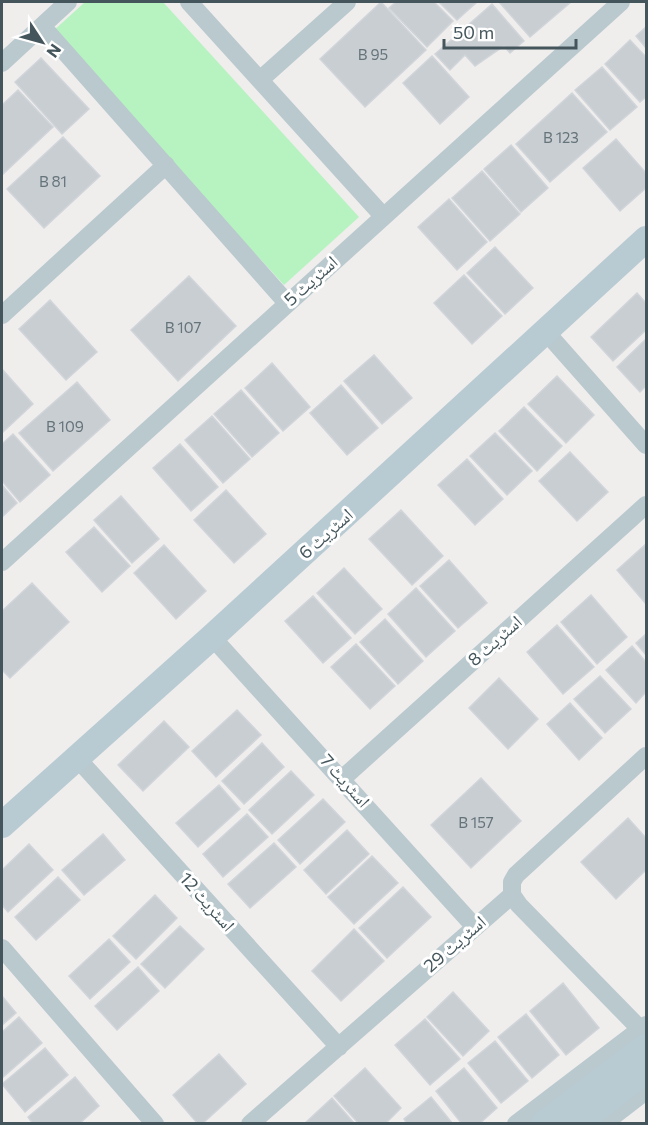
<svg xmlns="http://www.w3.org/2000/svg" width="648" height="1125" font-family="Commissioner,'Noto Naskh Arabic',sans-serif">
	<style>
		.green { fill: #b6f3c1 }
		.building { fill: #c9ced3; stroke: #d0d5da; stroke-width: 1.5 }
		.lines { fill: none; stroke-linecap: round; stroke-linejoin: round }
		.street { stroke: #bac9ce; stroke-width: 18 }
		.secondary { stroke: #b8cbd3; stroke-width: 26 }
		.labels { text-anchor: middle; stroke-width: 6; stroke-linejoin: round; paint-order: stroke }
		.number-label { font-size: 15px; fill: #65747a }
		.street-label { font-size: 18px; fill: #44565c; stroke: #fff }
	</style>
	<rect width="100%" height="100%" fill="#f0eded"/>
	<path class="green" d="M85 2H163L359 217 284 285 52 32Z"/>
	<path class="building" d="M381 2 426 50 365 107 320 59Z
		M396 2H434L453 21 427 47 389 8Z
		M439 2H477L457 20Z
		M499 2H571L530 37Z
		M492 4 524 41 510 53 504 46 475 66 465 55 450 70 435 54Z
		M646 27V48L636 36Z
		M630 40 646 57V97L640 102 605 64Z
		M432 56 469 97 440 124 403 83Z
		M41 58 89 109 62 134 15 82Z
		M602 67 637 107 610 130 575 90Z
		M18 90 53 127 2 175V105Z
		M572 93 607 132 550 182 516 144Z
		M63 137 100 176 44 228 7 189Z
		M616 139 646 173V188L620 211 583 168Z
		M511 145 548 188 521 212 484 169Z
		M482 171 520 214 490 241 452 198Z
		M449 199 487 242 457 270 418 227Z
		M495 247 533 288 505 314 467 273Z
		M464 275 502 316 472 344 434 303Z
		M189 276 236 326 178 381 131 330Z
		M637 293 646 303V330L613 361 591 337Z
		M50 300 97 352 66 380 19 329Z
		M646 339V386L640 392 617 367Z
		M374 355 412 398 382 424 344 381Z
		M272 363 310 407 283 431 245 388Z
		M2 369 33 404 3 432 2 431Z
		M557 376 594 415 566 443 528 404Z
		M77 382 110 420 53 471 19 433Z
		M341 385 378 428 347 455 310 413Z
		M241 390 279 433 252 457 214 414Z
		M524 407 562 446 537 471 499 431Z
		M212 416 250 459 223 483 185 440Z
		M495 433 532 471 507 495 470 456Z
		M13 434 50 475 20 502 2 481V444Z
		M180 444 218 487 191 511 153 468Z
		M570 452 608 492 577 521 539 481Z
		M467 459 503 499 475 525 438 485Z
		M2 485 17 503 2 517Z
		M226 490 266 534 234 563 194 520Z
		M121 496 159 539 132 563 94 520Z
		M401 510 443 556 412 585 369 539Z
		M94 527 130 566 102 592 66 552Z
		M646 544V604L617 570Z
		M164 545 206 591 176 619 134 573Z
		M449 560 487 603 458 628 420 586Z
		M344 568 382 609 355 634 317 593Z
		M32 583 69 622 10 678 2 670V611Z
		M416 588 455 631 426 657 388 614Z
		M591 595 627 637 597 664 561 622Z
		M313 596 351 638 323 663 285 621Z
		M385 619 423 661 398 684 360 642Z
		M557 625 594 667 563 694 527 652Z
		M646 634V655L636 643Z
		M356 644 395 686 370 709 331 667Z
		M632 646 646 662V692L636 703 606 670Z
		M600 676 631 709 605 733 574 699Z
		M499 678 538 719 508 749 469 708Z
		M570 703 602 738 579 760 547 724Z
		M237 710 261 735 216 777 192 751Z
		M164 721 189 747 143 791 118 765Z
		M262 743 284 767 244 804 222 781Z
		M291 771 314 795 272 834 249 810Z
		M481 778 521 821 471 868 431 825Z
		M219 785 240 809 198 847 176 823Z
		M323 799 345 822 300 864 278 840Z
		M247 814 268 837 223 877 203 854Z
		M628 818 646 838V870L616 899 581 862Z
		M347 830 369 854 326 894 304 870Z
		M103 834 125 860 84 895 62 870Z
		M274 843 296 867 250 908 228 884Z
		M29 844 53 870 8 912 2 905V870Z
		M372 856 398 883 354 924 328 897Z
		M58 877 80 900 36 940 15 917Z
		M403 887 431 917 387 958 359 928Z
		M155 895 177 918 136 959 113 936Z
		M180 926 204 949 165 988 141 964Z
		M354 929 384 961 341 1001 312 971Z
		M109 939 130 962 90 999 69 976Z
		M138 967 159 991 117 1030 95 1006Z
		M563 983 599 1028 566 1055 530 1011Z
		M453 992 489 1031 463 1056 427 1017Z
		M2 996 16 1013 2 1025Z
		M526 1014 559 1055 532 1078 498 1037Z
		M19 1017 42 1043 2 1078V1032Z
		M425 1019 460 1059 430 1085 395 1045Z
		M495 1041 528 1081 501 1103 468 1063Z
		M45 1048 68 1075 25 1112 2 1084Z
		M219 1054 246 1084 202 1124H198L173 1095Z
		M365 1068 401 1108 385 1124H359L334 1096Z
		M464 1068 497 1108 479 1124H462L436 1091Z
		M75 1077 99 1106 79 1124H33L28 1117Z
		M431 1097 453 1124H407L404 1119Z
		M332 1098 355 1124H304Z"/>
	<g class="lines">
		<path class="street" d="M189 2 383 216
			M42 26 287 303
			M2 63 68 2
			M261 79 347 2
			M2 315 166 165
			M546 332 646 445
			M2 562 621 2
			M212 637 474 926
			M76 757 339 1047
			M343 778 646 505
			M512 895 519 905 646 1035
			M2 948 155 1124
			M250 1124 512 895V882L516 875 646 756
			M516 1124 646 1025
			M603 1124 646 1091"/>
		<path class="secondary" d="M2 825 212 637 646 239
			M544 1124 646 1047
			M577 1124 646 1070"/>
	</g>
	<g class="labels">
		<g class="number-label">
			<text x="373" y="60">B 95</text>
			<text x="561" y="143">B 123</text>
			<text x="53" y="187">B 81</text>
			<text x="183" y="333">B 107</text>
			<text x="65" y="432">B 109</text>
			<text x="476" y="828">B 157</text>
		</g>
		<g class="street-label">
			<text transform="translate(311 281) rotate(-42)" y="6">اسٹریٹ 5</text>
			<text transform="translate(326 534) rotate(-42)" y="6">اسٹریٹ 6</text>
			<text transform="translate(495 641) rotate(-42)" y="6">اسٹریٹ 8</text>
			<text transform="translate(345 781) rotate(48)" y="6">اسٹریٹ 7</text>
			<text transform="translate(207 902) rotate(48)" y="6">اسٹریٹ 12</text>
			<text transform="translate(455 944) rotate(-41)" y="6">اسٹریٹ 29</text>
		</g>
	</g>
	<rect width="648" height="1125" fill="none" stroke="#44565c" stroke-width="6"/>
	<g transform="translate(42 42) rotate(126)" stroke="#ffffff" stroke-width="4.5" paint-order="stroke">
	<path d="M0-4.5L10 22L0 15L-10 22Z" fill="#44565c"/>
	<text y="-9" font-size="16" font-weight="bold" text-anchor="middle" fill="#44565c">N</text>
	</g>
	<path d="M444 39v9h132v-9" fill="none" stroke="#44565c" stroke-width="3"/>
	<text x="453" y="39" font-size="18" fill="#44565c" stroke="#ffffff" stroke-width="4.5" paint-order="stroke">50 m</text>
</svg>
